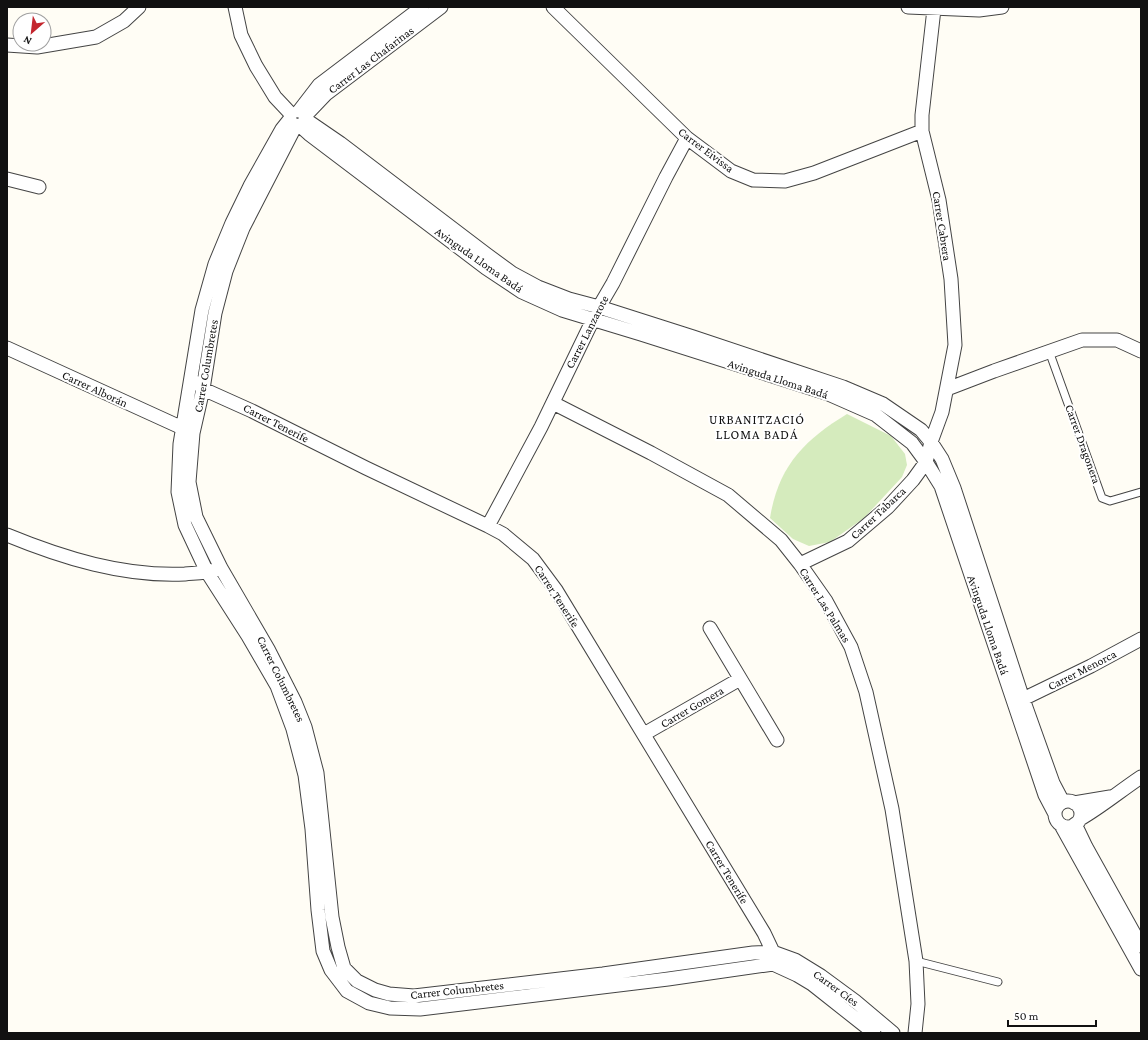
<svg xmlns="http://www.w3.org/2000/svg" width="1148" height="1040" font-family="'Crimson Pro',serif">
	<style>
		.green { fill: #d5ebbd }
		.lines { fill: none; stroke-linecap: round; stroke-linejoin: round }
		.lane-casing { stroke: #444; stroke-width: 9 }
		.street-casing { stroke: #444; stroke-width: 15 }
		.lane { stroke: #fff; stroke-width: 7 }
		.street { stroke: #fff; stroke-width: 13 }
		.labels { text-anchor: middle; stroke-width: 4; stroke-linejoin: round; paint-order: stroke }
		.street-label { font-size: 12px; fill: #111; stroke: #fff }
		.neighbourhood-label { font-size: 13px; letter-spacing: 1px; fill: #111; stroke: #fff }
	</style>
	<rect width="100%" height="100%" fill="#fffdf5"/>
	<path class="green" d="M847 414 891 436 905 454 907 465 902 477 864 518 830 542 809 546 793 539 770 518C778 467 804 440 847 414Z"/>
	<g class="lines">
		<defs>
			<path id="lane" d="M1049 351 1102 498 1110 501 1141 492
				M916 961 998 982"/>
			<path id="street" d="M235 7 241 35 256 66 275 97 291 114
				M553 7 687 138 731 171 753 180 785 181 814 173 922 131
				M908 7 979 10 1002 7
				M7 45 37 47 96 37 124 21 139 7
				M299 111 319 85 422 7
				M305 116 326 94 441 7
				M290 119 282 129 250 186 232 223 215 264 202 310 180 444 178 492 185 525 207 572 248 636 277 686 293 729 305 775 312 829 318 910 323 951 331 970 347 991 369 1003 390 1008 420 1009 668 979 773 964
				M305 119 340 143 486 254 512 273 538 287 569 299 599 307 693 337 843 387 883 404 921 430 931 442 942 459 954 488 1023 699 1053 783 1063 802
				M296 125 243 228 226 271 215 313 203 389 193 433 189 482 196 517 221 568 268 649 295 702 305 727 317 773 332 917 338 947 344 968 357 981 375 990 389 994 414 996 603 974 753 953 773 952 795 960 821 976 855 1001 893 1033
				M299 125 309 134 486 268 522 292 562 310 641 334 826 393 876 415 912 443 926 462 941 486 1045 795 1055 814
				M7 179 39 187
				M7 348 189 431
				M198 383 203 389 252 411 366 468 488 526 503 534 533 559 556 590 764 933 773 952V960
				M947 389 994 371 1082 340H1117L1141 351
				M553 403 651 453 728 495 781 540 800 564 826 601 851 647 866 692 892 809 916 961 918 1004 915 1033
				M488 526 541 427 599 307 613 283 666 177 687 138
				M7 535C63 558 124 577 185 574 195 573 205 573 215 570
				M800 564 848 541 888 507 913 480 926 462 931 442 942 412 955 345 951 279 939 200 922 131V115L934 9
				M710 628 777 740
				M1023 699 1091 666 1141 639
				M644 734 740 679
				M1055 814a13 13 0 1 1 26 0a13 13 0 1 1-26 0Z
				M1074 803 1110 797
				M1080 819C1101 807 1120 791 1141 777
				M1075 824 1086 847 1141 946
				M1061 825 1141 969
				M773 964 797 975 812 984 874 1033"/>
		</defs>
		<use href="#lane" class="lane-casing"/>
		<use href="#street" class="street-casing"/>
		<use href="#lane" class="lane"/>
		<use href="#street" class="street"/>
	</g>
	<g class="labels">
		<g class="street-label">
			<text transform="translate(371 60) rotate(-37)" y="4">Carrer Las Chafarinas</text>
			<text transform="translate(706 150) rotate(37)" y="4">Carrer Eivissa</text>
			<text transform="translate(942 226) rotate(81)" y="4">Carrer Cabrera</text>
			<text transform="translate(479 260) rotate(35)" y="4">Avinguda Lloma Badá</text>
			<text transform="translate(587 332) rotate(-63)" y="4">Carrer Lanzarote</text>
			<text transform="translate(206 366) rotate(-80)" y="4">Carrer Columbretes</text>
			<text transform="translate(778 379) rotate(18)" y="4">Avinguda Lloma Badá</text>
			<text transform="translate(95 389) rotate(25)" y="4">Carrer Alborán</text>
			<text transform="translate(276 423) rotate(27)" y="4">Carrer Tenerife</text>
			<text transform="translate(1083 444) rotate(70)" y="4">Carrer Dragonera</text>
			<text transform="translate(878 513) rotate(-43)" y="4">Carrer Tabarca</text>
			<text transform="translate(557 596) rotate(57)" y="4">Carrer Tenerife</text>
			<text transform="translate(825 605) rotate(58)" y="4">Carrer Las Palmas</text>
			<text transform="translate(988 625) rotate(71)" y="4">Avinguda Lloma Badá</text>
			<text transform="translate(1082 670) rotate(-27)" y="4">Carrer Menorca</text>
			<text transform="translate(281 679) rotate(64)" y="4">Carrer Columbretes</text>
			<text transform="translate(692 707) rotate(-30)" y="4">Carrer Gomera</text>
			<text transform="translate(727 872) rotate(59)" y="4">Carrer Tenerife</text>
			<text transform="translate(836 988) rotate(36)" y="4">Carrer Cíes</text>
			<text transform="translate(457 990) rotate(-6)" y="4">Carrer Columbretes</text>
		</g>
		<g class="neighbourhood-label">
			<text x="757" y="424">URBANITZACIÓ<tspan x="757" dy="15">LLOMA BADÁ</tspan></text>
		</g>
	</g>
	<rect width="1148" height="1040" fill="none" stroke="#111111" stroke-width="16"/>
	<g transform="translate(32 32) rotate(208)"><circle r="19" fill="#ffffff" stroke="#a0a0a0"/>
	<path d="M0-3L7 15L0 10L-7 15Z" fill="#c4262e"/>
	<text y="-6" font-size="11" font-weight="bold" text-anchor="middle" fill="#111111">N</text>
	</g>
	<path d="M1008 1020v6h88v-6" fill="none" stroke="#111111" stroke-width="2"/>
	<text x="1014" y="1020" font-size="12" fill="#111111" stroke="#ffffff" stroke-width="3" paint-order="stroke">50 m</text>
</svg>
